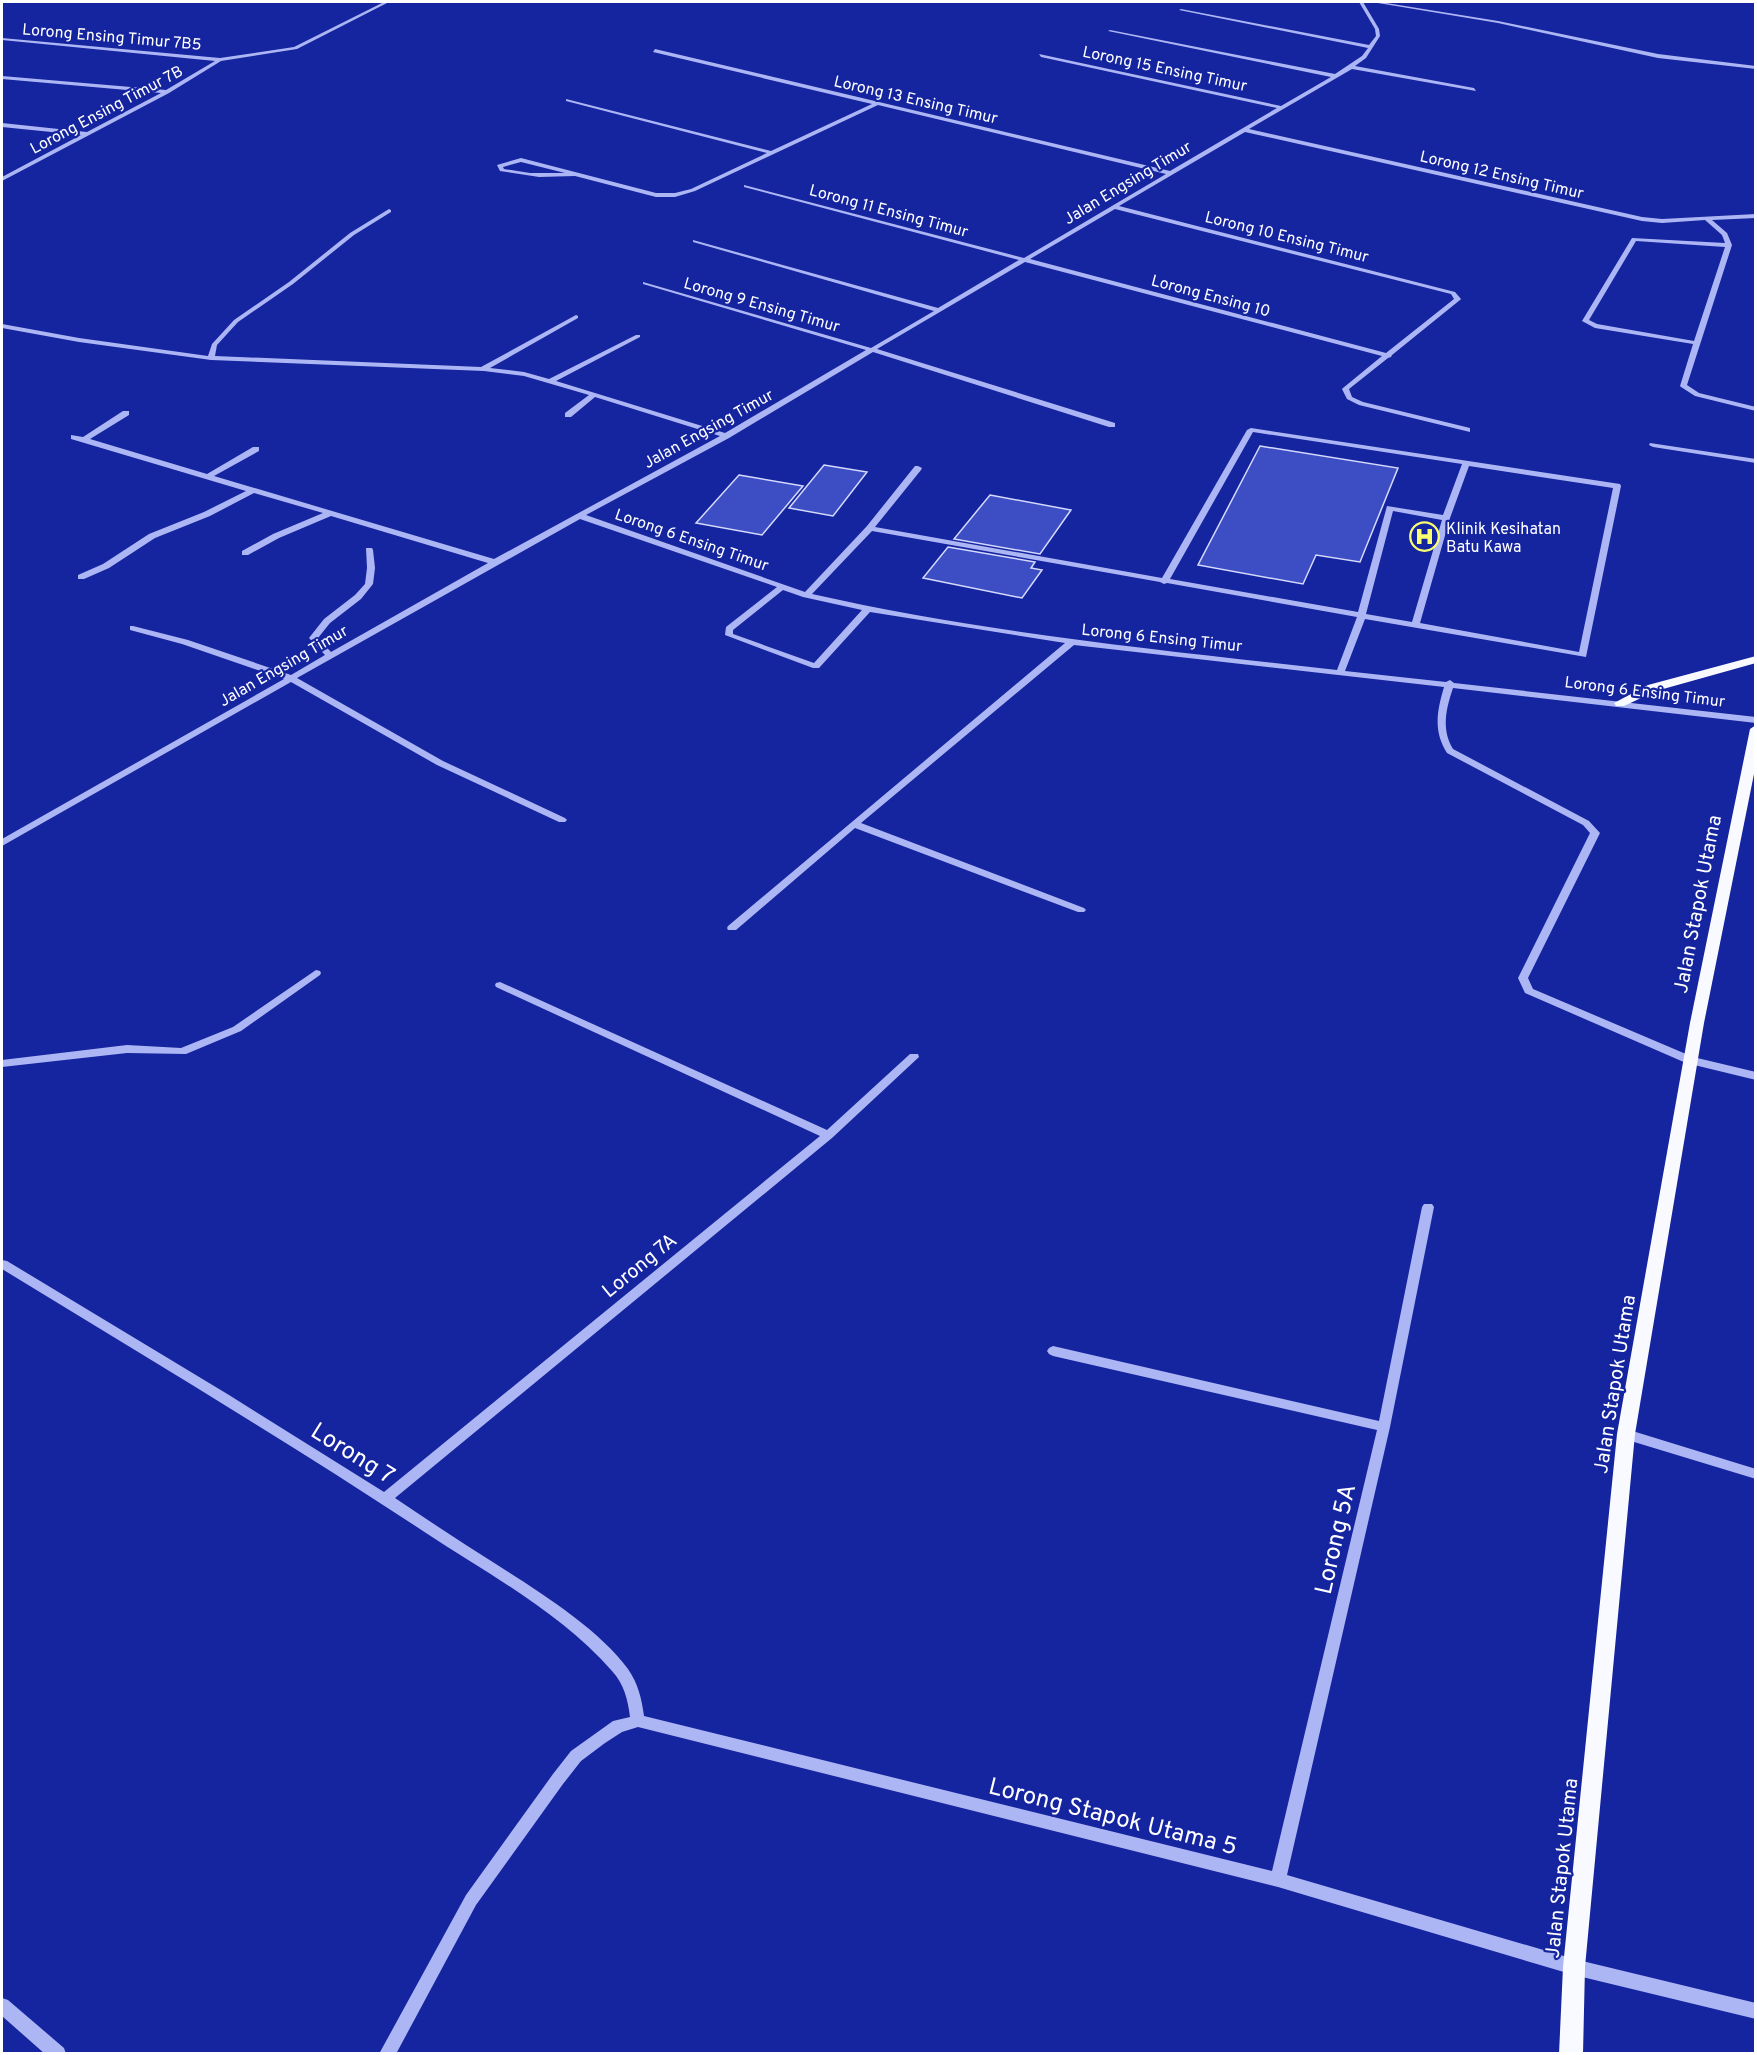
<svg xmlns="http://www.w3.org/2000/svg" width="1757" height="2055" font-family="Overpass,sans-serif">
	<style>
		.building { fill: #3d4ec5; stroke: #d5dafd; stroke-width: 1.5 }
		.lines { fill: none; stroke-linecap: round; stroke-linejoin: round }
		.minor { fill: #adb6f4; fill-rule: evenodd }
		.major { fill: #f9faff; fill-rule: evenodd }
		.labels { text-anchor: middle; stroke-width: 4.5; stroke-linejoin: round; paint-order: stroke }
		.far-street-label { font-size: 16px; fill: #fff; stroke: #15249f }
		.far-poi-label { font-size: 16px; fill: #fff; stroke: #15249f; text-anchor: start }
		.street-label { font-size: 20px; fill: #fff; stroke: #15249f }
		.near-street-label { font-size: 24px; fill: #fff; stroke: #15249f }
	</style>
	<rect width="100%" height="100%" fill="#15249f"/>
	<path class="building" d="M1260 446 1398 468 1360 562 1316 555 1303 584 1198 565Z
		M824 465 867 472 833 516 789 508Z
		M739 475 803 486 762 535 696 523Z
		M990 495 1071 510 1040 554 954 539Z
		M948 547 1035 562 1031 568 1042 570 1022 598 923 578Z"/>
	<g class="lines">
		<path class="minor" d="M384 2H389L297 49 221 61 169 93 2 181V177L81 135 2 127V123L87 132 161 93 2 79V76L166 90 215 61 2 40V38L220 58 294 47Z
			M1359 2H1363L1379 29 1380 36 1366 58 1355 66 1474 88 1476 91 1352 69 1249 129 1642 217 1662 219 1756 214V218L1712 220 1727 233 1732 245 1687 385 1699 393 1756 407V411L1695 396 1681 387 1680 386 1693 344 1595 328 1582 321 1632 238 1725 243 1722 235 1705 220 1662 223 1642 221 1245 132 1119 206 1455 292 1461 299 1460 300 1392 355 1391 357 1388 358 1349 389 1352 397 1363 402 1470 428V432L1359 405 1347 399 1342 389 1343 388 1382 356 1025 262 877 349 1115 423V427H1109L873 352 729 438 586 515 805 592 867 526 915 466H918L922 468 921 470 875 527 1162 578 1247 430 1251 428 1620 484 1621 486 1586 657 1365 619 1345 671 1446 682 1450 680 1454 683 1756 717V723L1453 688C1446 709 1441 729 1453 749L1589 821 1600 833 1528 978 1533 989 1693 1057 1756 1072V1080L1686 1063 1525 993 1518 978 1590 833 1583 825 1447 753C1433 731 1437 711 1444 687L1074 645 861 823 1084 908 1086 910 1084 912H1078L855 828 736 930H728L727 928 728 926 1065 643 870 612 819 668H813L725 635 726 627 777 587 580 519 297 678 443 761 565 818 567 820 565 822H559L437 765 291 682 2 846V839L284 679 182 644 130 630V626H133L188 640 291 675 325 655 309 638 324 619 355 595 365 584 367 568 366 548H372L373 550 375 568 373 584 361 599 330 623 318 638 331 652 488 563 331 516 279 538 248 555H242V551L273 534 323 513 254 493 210 516 155 538 109 568 84 579H78V575L103 564 149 534 204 512 246 491 71 439V435L83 437 123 411H129V415L90 439 207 474 253 447H259V451L214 476 494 559 720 436 595 397 571 417H565V413L589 395 524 376 484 371 211 360 79 342 2 328V324L79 338 208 356 212 344 234 320 289 282 350 233 389 209 391 210V212L354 235 293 284 238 322 217 345 215 356 481 367 576 315 578 316V318L490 368 524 372 549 379 636 335H640V337L556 381 725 433 866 350 643 284V282L871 348 934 311 693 242V240L938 308 1019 260 744 187V185L1024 258 1166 174 878 105 695 191 675 197H656L575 176 539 177 500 171 497 165 521 158 656 193H675L691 189 767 153 566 101V99L771 151 872 104 653 52 655 49 1170 171 1277 108 1041 57 1039 54 1281 106 1331 77 1108 31 1110 30 1335 74 1362 56 1368 48 1179 10 1181 9 1369 45 1376 36 1375 29ZM521 162 565 173H530L504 169 503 167ZM1115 209 1451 294 1454 299 1386 353 1030 259ZM1636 241 1725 247 1694 341 1597 324 1589 320ZM1253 432 1462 464 1443 515 1387 506 1358 612 1170 579ZM1469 466 1613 488 1579 652 1420 623 1450 518ZM1393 511 1442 520 1412 622 1366 614ZM872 531 1160 582 1164 584 1167 583 1357 617 1337 670C1161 650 984 633 812 594ZM783 590 803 597 862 610 814 663 733 634V630Z
			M1372 2H1380L1498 21 1658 54 1756 66V69L1658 58 1498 23Z
			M1650 443 1756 459V463L1653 447 1649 445Z
			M316 970 320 971 321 973 320 975 241 1031 186 1054 127 1053 2 1067V1060L127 1045 181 1048 233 1027Z
			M500 982 827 1130 910 1054H918L919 1057 832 1138 395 1498C429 1521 464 1544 499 1566 540 1592 600 1630 628 1669 638 1683 642 1700 644 1716L1272 1871 1377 1430 1053 1356 1049 1354 1047 1351 1049 1348 1053 1346 1379 1421 1422 1207 1424 1204H1432L1434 1207 1390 1427 1287 1875 1574 1959 1756 2003V2019L1574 1975 1278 1887 638 1727 622 1732 605 1743 581 1761 563 1784 476 1905 396 2054H379L466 1895 553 1774 571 1751 613 1721 630 1717C628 1700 624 1684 612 1671 561 1613 490 1575 426 1533 287 1441 144 1356 2 1269V1260L7 1261 229 1395 384 1492 820 1136 496 987 495 985 496 983Z
			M1626 1429 1756 1469V1479L1621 1438 1620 1434 1621 1430Z
			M2 1998 8 2000 64 2048 66 2054H45L2 2016Z"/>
		<path class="major" d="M1756 656V663L1656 691 1624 706H1616L1614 703 1648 685Z
			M1756 725V764L1704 1023 1635 1434 1585 1967 1583 2054H1559L1563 1967 1617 1434 1690 1023 1750 729Z"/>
	</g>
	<defs>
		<symbol id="hospital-ring" viewBox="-11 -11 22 22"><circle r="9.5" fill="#15249f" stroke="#faff6f" stroke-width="1.5"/><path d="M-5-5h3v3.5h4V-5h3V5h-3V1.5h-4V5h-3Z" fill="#faff6f"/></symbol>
	</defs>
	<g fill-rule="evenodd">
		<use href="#hospital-ring" x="1408" y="520" width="33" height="33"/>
	</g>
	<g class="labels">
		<g class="far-street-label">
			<text transform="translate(112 36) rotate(5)" y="6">Lorong Ensing Timur 7B5</text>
			<text transform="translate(1165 68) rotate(12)" y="6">Lorong 15 Ensing Timur</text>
			<text transform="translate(916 99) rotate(13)" y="6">Lorong 13 Ensing Timur</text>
			<text transform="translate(106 109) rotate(-28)" y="6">Lorong Ensing Timur 7B</text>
			<text transform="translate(1502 174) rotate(13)" y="6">Lorong 12 Ensing Timur</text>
			<text transform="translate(1127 182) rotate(-31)" y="6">Jalan Engsing Timur</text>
			<text transform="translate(889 210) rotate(15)" y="6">Lorong 11 Ensing Timur</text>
			<text transform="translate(1287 236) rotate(14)" y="6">Lorong 10 Ensing Timur</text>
			<text transform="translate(1211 295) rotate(15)" y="6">Lorong Ensing 10</text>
			<text transform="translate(762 304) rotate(16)" y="6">Lorong 9 Ensing Timur</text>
			<text transform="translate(708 428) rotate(-29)" y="6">Jalan Engsing Timur</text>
			<text transform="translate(692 539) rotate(19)" y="6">Lorong 6 Ensing Timur</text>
			<text transform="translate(1162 637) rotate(6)" y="6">Lorong 6 Ensing Timur</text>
			<text transform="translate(283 665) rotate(-30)" y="6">Jalan Engsing Timur</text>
			<text transform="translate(1645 691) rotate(7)" y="6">Lorong 6 Ensing Timur</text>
		</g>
		<g class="far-poi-label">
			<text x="1446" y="534">Klinik Kesihatan<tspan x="1446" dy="18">Batu Kawa</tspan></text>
		</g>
		<g class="street-label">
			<text transform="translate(1697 904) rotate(-79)" y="7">Jalan Stapok Utama</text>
			<text transform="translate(639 1265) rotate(-39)" y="7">Lorong 7A</text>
			<text transform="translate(1614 1384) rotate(-81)" y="7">Jalan Stapok Utama</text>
			<text transform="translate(1561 1868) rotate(-84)" y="7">Jalan Stapok Utama</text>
		</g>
		<g class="near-street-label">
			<text transform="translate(353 1453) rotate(32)" y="8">Lorong 7</text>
			<text transform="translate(1335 1539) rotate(-77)" y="8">Lorong 5A</text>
			<text transform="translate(1113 1816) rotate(14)" y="8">Lorong Stapok Utama 5</text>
		</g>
	</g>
	<rect width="1757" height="2055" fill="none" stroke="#ffffff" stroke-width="6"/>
</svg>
